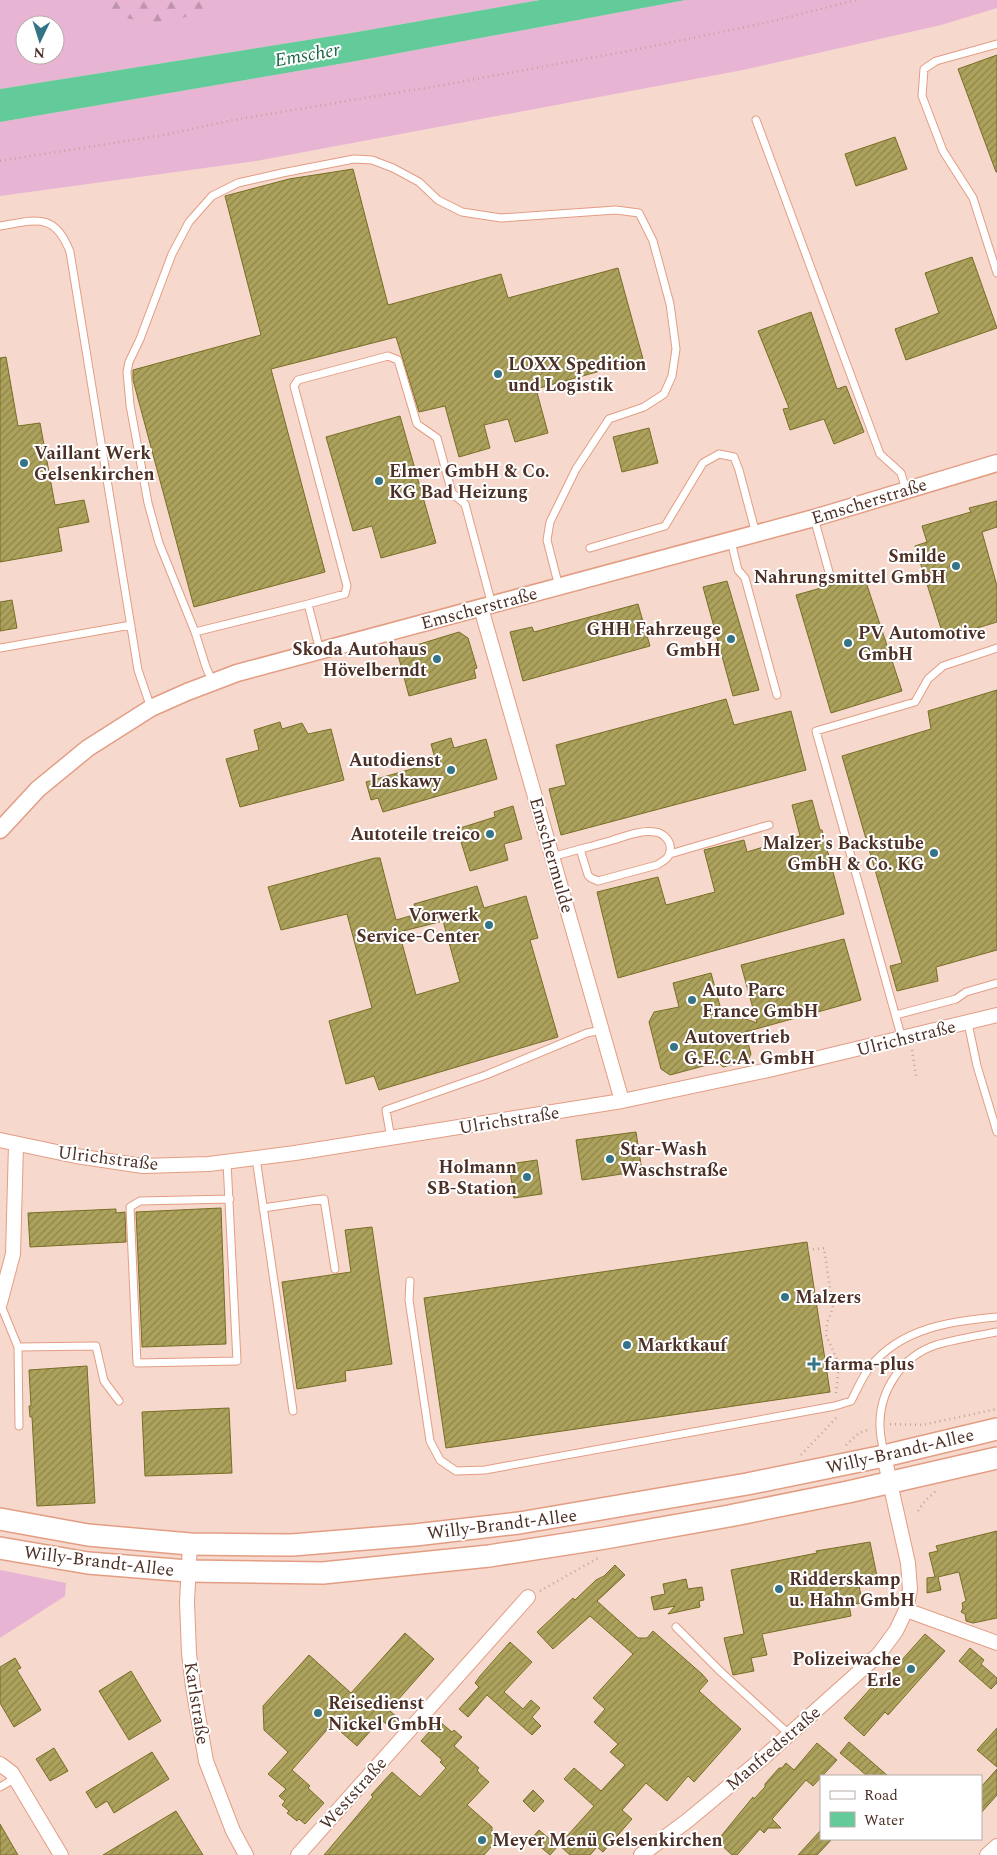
<svg xmlns="http://www.w3.org/2000/svg" width="997" height="1855" font-family="Spectral,serif">
	<style>
		.grass { fill: #e8b4d4; fill-rule: evenodd }
		.forest { fill: url(#forest-firs) }
		.water { fill: #63cb9a }
		.building { fill: url(#building-hatch); stroke: #786e25; fill-rule: evenodd }
		.lines { fill: none; stroke-linecap: round; stroke-linejoin: round }
		.service-casing { stroke: #e39d83; stroke-width: 9 }
		.minor-casing { stroke: #e39d83; stroke-width: 16 }
		.tertiary-casing { stroke: #e39d83; stroke-width: 19 }
		.primary-casing { stroke: #e39d83; stroke-width: 24 }
		.path { stroke: #c1a499; stroke-width: 2.5; stroke-dasharray: 1 4; stroke-linecap: butt }
		.service { stroke: #fff; stroke-width: 7 }
		.minor { stroke: #fff; stroke-width: 14 }
		.tertiary { stroke: #fff; stroke-width: 16 }
		.primary { stroke: #fff; stroke-width: 21 }
		.poi-dot { fill: #347487; stroke: #fff; stroke-width: 2 }
		.labels { text-anchor: middle; stroke-width: 4; stroke-linejoin: round; paint-order: stroke }
		.poi-label { font-size: 18px; font-weight: bold; fill: #4d3026; stroke: #fff; text-anchor: start }
		.street-label { font-size: 18px; fill: #4d3026; stroke: #fff }
		.water-label { font-size: 19px; font-style: italic; fill: #196647; stroke: #fff }
	</style>
	<defs>
		<pattern id="forest-firs" width="22" height="20" patternUnits="userSpaceOnUse" patternTransform="scale(1.25)"><rect width="22" height="20" fill="#e8b4d4"/><path d="M5 1l3.5 6h-7zM16 11l3.5 6h-7z" fill="#be93ac"/></pattern>
		<pattern id="building-hatch" width="6" height="6" patternUnits="userSpaceOnUse" patternTransform="scale(1.25)"><rect width="6" height="6" fill="#aca25c"/><path d="M-1 1l2-2M0 6l6-6M5 7l2-2" fill="none" stroke="#8e844c"/></pattern>
	</defs>
	<rect width="100%" height="100%" fill="#f6d8cd"/>
	<path class="grass" d="M0 0H105V14L219 5V0H540L351 33 0 89ZM25 25H55V55H25Z
		M686 0H997V8L941 25 743 70 256 161 0 196V122L351 62Z
		M0 1570 66 1583 65 1596 0 1638Z"/>
	<path class="forest" d="M105 0H219L220 5 162 25 105 14Z"/>
	<path class="water" d="M540 0H686L351 62 0 122V89L351 33Z"/>
	<path class="building" d="M997 55V172H996L958 69Z
		M895 137 907 169 856 186 845 154Z
		M353 169 388 305 501 274 508 298 618 268 643 359 536 389 548 433 515 442 508 419 484 425 490 448 459 457 445 406 419 412 396 337 271 369 325 572 194 607 133 380V370L261 335 225 196 289 179Z
		M972 257 997 328 906 360 895 329 939 313 925 273Z
		M811 312 837 389 846 386 864 432 834 444 824 419 790 430 783 409 789 408 758 331Z
		M6 357 18 426 40 423 55 505 84 500 89 522 58 528 62 551 0 562V358Z
		M400 416 436 543 381 558 372 526 353 531 326 437Z
		M649 428 658 463 622 472 613 437Z
		M997 501V527L982 532 997 586V622L944 638 915 546 927 542 922 526 971 512 969 508Z
		M864 576 902 691 831 713 796 595Z
		M727 581 759 690 733 696 703 587Z
		M12 600 17 628 0 631V602Z
		M638 604 650 646 523 681 510 632 532 627 534 632Z
		M459 632 468 638 477 668 474 669 476 678 409 696 397 651Z
		M997 690V950L936 967 938 981 897 991 890 966 902 963 842 756 931 729 928 711Z
		M726 699 734 725 791 711 806 770 561 835 549 789 566 785 556 745Z
		M280 722 282 729 302 723 308 734 331 729 344 780 240 807 226 759 259 750 254 730Z
		M451 738 454 748 486 739 497 779 383 812 378 798 371 800 366 782 436 762 431 744Z
		M812 800 820 830H822L844 914 618 978 597 892 658 877 666 905 715 892 704 850 744 840 747 852 800 836 792 805Z
		M513 806 522 839 504 844 508 860 470 871 457 829 495 817 494 812Z
		M375 858H380L396 920 417 914 414 904 477 886 484 908 526 896 538 938 530 940 558 1037 379 1090 374 1076 346 1084 329 1021 372 1008 347 914 281 930 268 887ZM443 921 460 982 416 995 399 932Z
		M844 939 861 1000 745 1032 751 1054 748 1060 723 1067 718 1062 670 1075 661 1069 649 1022 654 1012 679 1007 673 983 711 973 723 1017 735 1015 757 1023 741 965Z
		M636 1132 642 1171 582 1180 576 1140Z
		M537 1160 542 1194 514 1198 509 1164Z
		M221 1208 226 1344 142 1347 136 1212Z
		M116 1209V1213L125 1212 126 1242 30 1247 28 1213Z
		M372 1227 392 1364 345 1371 346 1381 297 1389 282 1282 351 1272 345 1230Z
		M807 1242 830 1392 446 1448 424 1298Z
		M87 1366 95 1503 37 1506 32 1417H30L29 1406H31L29 1370Z
		M229 1408 232 1473 145 1476 142 1412Z
		M997 1531V1618L973 1623 966 1621 965 1614 961 1612 963 1608 962 1603 966 1601 959 1572 938 1577 941 1590 927 1593V1578L935 1577 929 1553 938 1551 936 1546Z
		M870 1542 878 1581 859 1585 862 1603 849 1605 851 1616 762 1634 767 1655 751 1658 754 1671 733 1675 724 1638 744 1634 731 1570 817 1553 816 1551Z
		M615 1565 625 1575 597 1601 638 1638H647L653 1631 702 1674 708 1681 699 1691 741 1729 694 1782 688 1776 667 1801 646 1783 622 1810 632 1819 603 1852 597 1847 590 1855H570L559 1845 594 1806 564 1779 574 1768 601 1791 625 1765 610 1752 618 1744 594 1722 605 1709 593 1698 633 1654 590 1616 553 1649 537 1632 573 1598 575 1600 596 1580 604 1576Z
		M686 1579 688 1589 702 1587 704 1600 699 1601 700 1607 668 1614 675 1606 654 1610 651 1597 665 1594 663 1584Z
		M405 1633 434 1659 389 1710 399 1719 390 1728 381 1719 357 1746 332 1724 292 1770 310 1786 308 1788 324 1803 305 1824 299 1819 297 1821 287 1813 289 1811 282 1805 285 1801 279 1796 286 1789 268 1774 288 1752 264 1730 263 1706 309 1655 351 1693Z
		M925 1634 945 1651 888 1715 885 1712 864 1736 844 1718 872 1687 875 1690Z
		M510 1642 532 1662 504 1692 523 1709 531 1700 540 1708 532 1717 541 1726 532 1735 487 1695 468 1717 459 1709 479 1687 475 1683 480 1676Z
		M970 1648 984 1660 981 1664 997 1678V1683L991 1689 959 1661Z
		M15 1658 21 1668 17 1670 41 1710 14 1727 0 1703V1667Z
		M131 1671 161 1721 129 1740 99 1691Z
		M439 1721 452 1732 454 1730 462 1737 454 1746 479 1768 477 1770 479 1773 489 1782 467 1805 492 1827V1834L498 1839 484 1855H324L373 1797 371 1795 392 1772 420 1797 446 1768 440 1762 442 1760 421 1741Z
		M997 1728V1767L977 1750Z
		M849 1742 888 1776H867L858 1768 840 1753Z
		M817 1743 837 1760 813 1786 806 1780 772 1819 781 1828H768L764 1833 760 1829 737 1855H732L717 1841 753 1797 754 1799 765 1787V1784L779 1768H782L786 1763 794 1770Z
		M54 1748 68 1771 50 1781 36 1759Z
		M152 1752 169 1779 114 1813 107 1801 96 1808 86 1792Z
		M997 1769V1795L981 1813V1787Z
		M533 1790 544 1801 534 1812 523 1801Z
		M176 1811 203 1855H103L161 1820Z
		M0 1824 18 1855H0Z
		M539 1830 558 1846 550 1855 531 1839Z
		M821 1830V1839H832L817 1855H798Z"/>
	<g class="lines">
		<defs>
			<path id="service" d="M997 44 936 61 924 69 922 96 943 151 973 198 997 273
				M756 120 880 454 901 473 906 490
				M0 226C36 220 55 212 70 252L138 670 151 708
				M814 518 829 572
				M731 541 738 570 745 578 777 695
				M590 548 665 526 703 463 719 454 734 457 739 470 756 534
				M195 632 159 543 148 503 130 405 127 372 129 362 140 339 172 254 189 222 212 196 238 183 282 173 354 159 372 160 393 168 419 182 438 200 462 212 501 218 616 210 639 213 653 241 670 304 676 349 672 376 664 394 644 407 609 419 576 469 550 522 547 540 559 587
				M0 648 131 625
				M320 651 308 604 345 594 347 586 294 386 298 380 388 356 398 360 417 424 437 438 452 493 465 504 492 605
				M213 683 206 667 195 632 308 604
				M670 854 769 825
				M552 857C572 851 593 846 613 840 626 836 641 830 655 832 664 833 672 842 670 851 669 859 663 861 657 865L598 881 591 878 588 875 580 849
				M896 1015 956 999 966 992 997 983
				M968 1023 977 1066 997 1132
				M902 1039 816 731 915 702 928 679 943 666 997 648
				M391 1139 386 1110 486 1075 587 1033 602 1030
				M256 1158 293 1411
				M227 1162 237 1361 137 1363 130 1207 140 1201 230 1199
				M263 1208 324 1199 335 1269
				M410 1281 409 1300 430 1441 440 1460 456 1471 485 1470 835 1406 851 1401C857 1390 862 1377 870 1367 901 1328 951 1321 997 1317
				M0 1303 18 1347 96 1346 104 1381 119 1401
				M18 1347 19 1426
				M884 1453C882 1444 880 1435 880 1426 879 1391 902 1356 936 1345 956 1339 977 1336 997 1332
				M676 1627 721 1672 789 1734
				M0 1787 16 1778"/>
			<path id="minor" d="M481 608 622 1101
				M0 1140 76 1156 143 1166 209 1164 295 1153 622 1101 773 1069 997 1015
				M0 1303 13 1254 16 1145
				M190 1544 187 1602 189 1653 193 1687 206 1761 233 1831 246 1855
				M906 1610 997 1643
				M0 1764 12 1773 61 1855
				M298 1855 528 1597
				M641 1855 687 1821 764 1757 879 1654 896 1631 906 1610 910 1589 908 1563 884 1456
				M987 1855 997 1846"/>
			<path id="tertiary" d="M0 830 38 789 88 748 151 708 187 692 237 673 814 518 997 463"/>
			<path id="primary" d="M0 1519 88 1535 190 1544 292 1545 415 1535 519 1523 747 1484 884 1456 997 1429
				M0 1548 88 1563 188 1571 323 1573 489 1556 605 1538 729 1516 848 1492 997 1458"/>
		</defs>
		<use href="#service" class="service-casing"/>
		<use href="#minor" class="minor-casing"/>
		<use href="#tertiary" class="tertiary-casing"/>
		<use href="#primary" class="primary-casing"/>
		<path class="path" d="M0 161 164 135 233 120 449 84 644 48 765 23 856 0
			M912 1050 916 1076
			M808 1250 824 1248 833 1308 827 1323 826 1335 839 1364 836 1394
			M839 1364 859 1361
			M890 1424 922 1425 997 1409
			M846 1445 859 1433 870 1429
			M801 1455 837 1417
			M918 1511 925 1501 937 1490
			M540 1591 598 1558"/>
		<use href="#service" class="service"/>
		<use href="#minor" class="minor"/>
		<use href="#tertiary" class="tertiary"/>
		<use href="#primary" class="primary"/>
	</g>
	<g class="poi-dot">
		<circle cx="498" cy="374" r="5"/>
		<circle cx="24" cy="463" r="5"/>
		<circle cx="379" cy="481" r="5"/>
		<circle cx="956" cy="566" r="5"/>
		<circle cx="731" cy="639" r="5"/>
		<circle cx="848" cy="643" r="5"/>
		<circle cx="437" cy="659" r="5"/>
		<circle cx="451" cy="770" r="5"/>
		<circle cx="490" cy="834" r="5"/>
		<circle cx="934" cy="853" r="5"/>
		<circle cx="489" cy="925" r="5"/>
		<circle cx="692" cy="1000" r="5"/>
		<circle cx="674" cy="1047" r="5"/>
		<circle cx="610" cy="1159" r="5"/>
		<circle cx="527" cy="1177" r="5"/>
		<circle cx="785" cy="1297" r="5"/>
		<circle cx="627" cy="1345" r="5"/>
		<path d="M811.5 1356.5h5v5h5v5h-5v5h-5v-5h-5v-5h5z"/>
		<circle cx="779" cy="1589" r="5"/>
		<circle cx="911" cy="1669" r="5"/>
		<circle cx="318" cy="1713" r="5"/>
		<circle cx="482" cy="1840" r="5"/>
	</g>
	<g class="labels">
		<g class="poi-label">
			<text x="508" y="370">LOXX Spedition<tspan x="508" dy="21">und Logistik</tspan></text>
			<text x="34" y="459">Vaillant Werk<tspan x="34" dy="21">Gelsenkirchen</tspan></text>
			<text x="389" y="477">Elmer GmbH &amp; Co.<tspan x="389" dy="21">KG Bad Heizung</tspan></text>
			<text x="946" y="562" text-anchor="end">Smilde<tspan x="946" dy="21">Nahrungsmittel GmbH</tspan></text>
			<text x="721" y="635" text-anchor="end">GHH Fahrzeuge<tspan x="721" dy="21">GmbH</tspan></text>
			<text x="858" y="639">PV Automotive<tspan x="858" dy="21">GmbH</tspan></text>
			<text x="427" y="655" text-anchor="end">Skoda Autohaus<tspan x="427" dy="21">Hövelberndt</tspan></text>
			<text x="441" y="766" text-anchor="end">Autodienst<tspan x="441" dy="21">Laskawy</tspan></text>
			<text x="480" y="840" text-anchor="end">Autoteile treico</text>
			<text x="924" y="849" text-anchor="end">Malzer's Backstube<tspan x="924" dy="21">GmbH &amp; Co. KG</tspan></text>
			<text x="479" y="921" text-anchor="end">Vorwerk<tspan x="479" dy="21">Service-Center</tspan></text>
			<text x="702" y="996">Auto Parc<tspan x="702" dy="21">France GmbH</tspan></text>
			<text x="684" y="1043">Autovertrieb<tspan x="684" dy="21">G.E.C.A. GmbH</tspan></text>
			<text x="620" y="1155">Star-Wash<tspan x="620" dy="21">Waschstraße</tspan></text>
			<text x="517" y="1173" text-anchor="end">Holmann<tspan x="517" dy="21">SB-Station</tspan></text>
			<text x="795" y="1303">Malzers</text>
			<text x="637" y="1351">Marktkauf</text>
			<text x="824" y="1370">farma-plus</text>
			<text x="789" y="1585">Ridderskamp<tspan x="789" dy="21">u. Hahn GmbH</tspan></text>
			<text x="901" y="1665" text-anchor="end">Polizeiwache<tspan x="901" dy="21">Erle</tspan></text>
			<text x="328" y="1709">Reisedienst<tspan x="328" dy="21">Nickel GmbH</tspan></text>
			<text x="492" y="1846">Meyer Menü Gelsenkirchen</text>
		</g>
		<g class="street-label">
			<text transform="translate(869 501) rotate(-17)" y="6">Emscherstraße</text>
			<text transform="translate(479 608) rotate(-15)" y="6">Emscherstraße</text>
			<text transform="translate(552 855) rotate(74)" y="6">Emschermulde</text>
			<text transform="translate(906 1038) rotate(-14)" y="6">Ulrichstraße</text>
			<text transform="translate(509 1120) rotate(-9)" y="6">Ulrichstraße</text>
			<text transform="translate(108 1158) rotate(7)" y="6">Ulrichstraße</text>
			<text transform="translate(900 1451) rotate(-13)" y="6">Willy-Brandt-Allee</text>
			<text transform="translate(502 1524) rotate(-7)" y="6">Willy-Brandt-Allee</text>
			<text transform="translate(99 1561) rotate(7)" y="6">Willy-Brandt-Allee</text>
			<text transform="translate(197 1703) rotate(81)" y="6">Karlstraße</text>
			<text transform="translate(773 1748) rotate(-41)" y="6">Manfredstraße</text>
			<text transform="translate(353 1793) rotate(-48)" y="6">Weststraße</text>
		</g>
		<g class="water-label">
			<text transform="translate(307 54) rotate(-10)" y="7">Emscher</text>
		</g>
	</g>
	<rect x="820" y="1775" width="162" height="65" fill="#ffffff" stroke="#b8aca8"/>
	<rect x="830" y="1791" width="25" height="8" fill="#ffffff" stroke="#b8aca8"/>
	<text x="864" y="1800" font-size="15" fill="#4d3026">Road</text>
	<rect x="830" y="1812" width="25" height="15" fill="#63cb9a" stroke="#b8aca8"/>
	<text x="864" y="1825" font-size="15" fill="#4d3026">Water</text>
	<g transform="translate(40 40) rotate(184)"><circle r="24" fill="#ffffff" stroke="#b8aca8"/>
	<path d="M0-4L9 19L0 12L-9 19Z" fill="#347487"/>
	<text y="-8" font-size="14" font-weight="bold" text-anchor="middle" fill="#4d3026">N</text>
	</g>
</svg>
